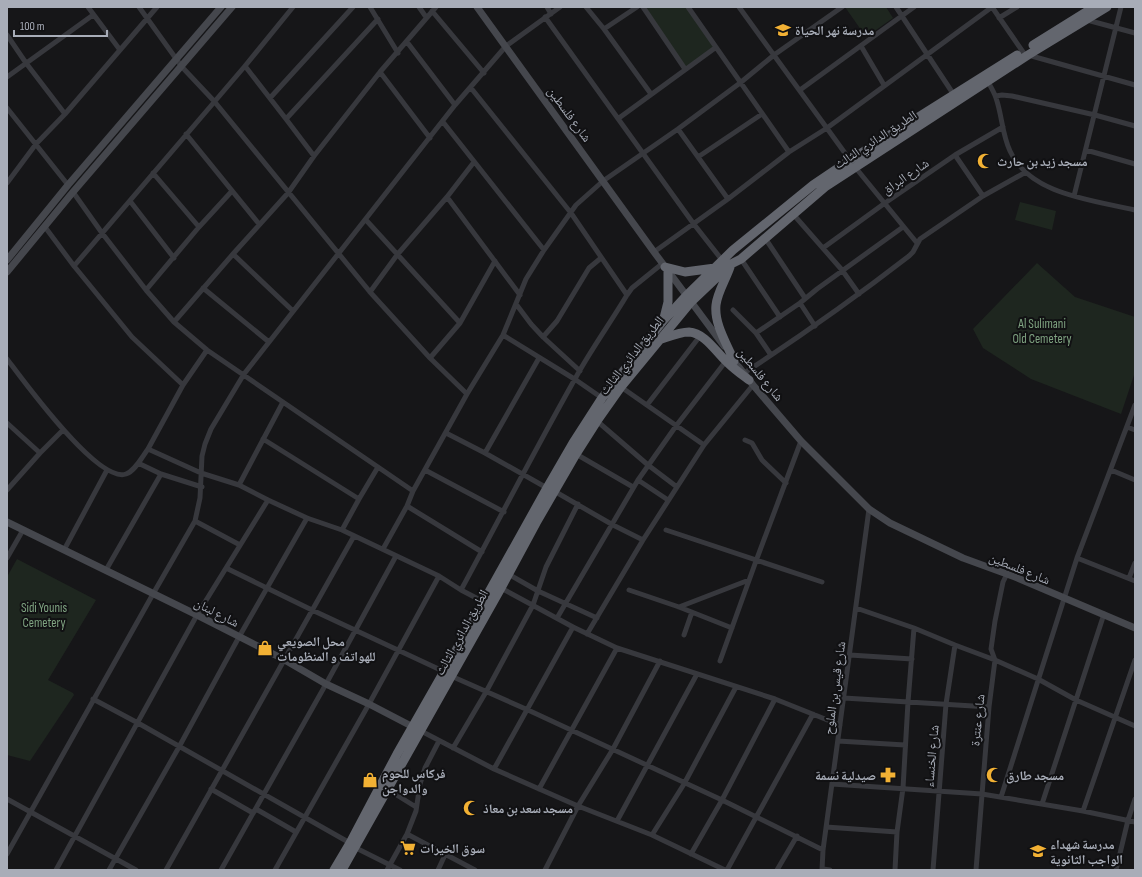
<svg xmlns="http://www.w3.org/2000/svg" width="1142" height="877" font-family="'Sofia Sans Condensed','Noto Naskh Arabic',sans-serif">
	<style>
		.green { fill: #1e261f }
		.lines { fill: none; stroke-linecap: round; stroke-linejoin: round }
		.street { stroke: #37383d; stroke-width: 5 }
		.secondary { stroke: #45474d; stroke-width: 7 }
		.highway { stroke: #63666e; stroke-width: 9 }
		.labels { text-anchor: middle; stroke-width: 4; stroke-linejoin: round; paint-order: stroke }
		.poi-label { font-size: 13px; font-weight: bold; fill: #a8adb8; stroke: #111113; text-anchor: start }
		.street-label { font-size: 13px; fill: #a8adb8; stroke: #111113 }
		.park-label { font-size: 13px; fill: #7fa381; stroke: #111113 }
	</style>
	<rect width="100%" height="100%" fill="#161618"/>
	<path class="green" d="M643 7H688L715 48 685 69Z
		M845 7H886L893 18 866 37Z
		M1020 202 1056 211 1052 230 1015 220Z
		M1037 263 1075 297 1135 317V372L1121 414 1031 379 983 348 973 329Z
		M17 559 96 600 48 680 73 693 74 695 30 761 7 755V577Z"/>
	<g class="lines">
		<path class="street" d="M88 7 120 50
			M139 7 182 67 214 101 370 292 430 358 467 394
			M370 7 398 53
			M419 7 426 17
			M547 7 551 14
			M586 7 604 29 651 94
			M643 7 685 69
			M688 7 789 152
			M739 7 850 160
			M896 7 954 95
			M432 11 484 73
			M545 17 693 223 722 260
			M999 18 1017 7
			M1087 20 1135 33
			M604 29 637 7
			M7 35 26 63 65 114
			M407 42 455 105
			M861 46 884 85
			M1028 55 1135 85
			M245 66 286 119 314 156
			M380 72 430 138
			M7 77 93 15
			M988 82C991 87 994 92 996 98 1002 115 1002 134 1010 151 1030 195 1093 200 1135 210
			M471 88 571 213 627 295
			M800 90 914 7
			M996 96 1002 95 1012 96 1095 115 1135 126
			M270 98 353 7
			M7 108 68 185
			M619 118 715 48
			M286 119 378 19
			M443 122 544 250
			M678 129 728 199
			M186 134 259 224
			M1086 150 1135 164
			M955 155 983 196
			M698 157 762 114
			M855 167 917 243
			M153 173 199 227
			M7 183 36 144 65 114 157 7
			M73 192 102 233 146 290 174 322 207 350 413 491
			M1074 196 1121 7
			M447 197 520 295
			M130 201 174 258
			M793 214 842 270 859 294
			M366 220 460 323
			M45 227 74 266 132 337 183 385
			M765 238 805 298
			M823 248 885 203 955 155 1003 127
			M654 252 728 199 789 152 827 128 992 7 1023 52
			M233 254 293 311
			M741 259 780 317
			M74 266 245 66 293 7
			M203 288 269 342
			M146 290 199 227 232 191
			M370 292 397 255 447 197 474 162
			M800 303 815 326
			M516 304 531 324 543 337
			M733 310 756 333
			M174 322 233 254 288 193 314 156 380 72 436 7
			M503 335 576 380 602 398
			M207 350 183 385 148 449 201 473 239 485 268 500 307 518 342 530 439 576 461 590C501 516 539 442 580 370 595 344 612 320 627 295L632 288 663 263
			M771 355 756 333 800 303 817 289 903 227
			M430 358 460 323 495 261
			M539 358 485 453 547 488
			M7 359C23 380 98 484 126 474 135 471 142 457 148 449
			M580 371 543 337 557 321 589 268 601 258
			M744 373C801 336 856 297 909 256L913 252 920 239 983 196 1026 172
			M621 387 704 445
			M647 405 700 336
			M597 421 648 465 677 487
			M7 423 40 453
			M1127 427 1135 430
			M446 433 485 453
			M263 439 359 499
			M745 440 752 443 762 460 786 483
			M576 454 633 487
			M138 463 161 474
			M425 470 504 512
			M1111 470 1135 480
			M638 480 668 500
			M239 485 283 402
			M7 490 40 453 63 430
			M554 491 613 525 643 540
			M407 506 482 552
			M195 521 240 545
			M342 530 359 499 378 467
			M666 530 822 582
			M383 549 407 506 413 491 467 394 503 335 526 279 544 250 576 205 603 181 678 129 740 83 774 55 842 7
			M64 550 107 470
			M7 558 23 530
			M1077 558 1135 581
			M226 568 312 610 445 672
			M106 570 161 474 202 487
			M508 574 538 591 597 618
			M1129 578 1135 563
			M501 588 573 627 617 648 775 699 840 725
			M461 590 484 602
			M629 590 679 607 732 628
			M679 607 749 580
			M856 608 914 628 955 645 995 660 1038 679 1076 700 1135 726
			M557 618 638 480 676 426 726 361
			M587 634 643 540 704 445 753 385
			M684 635 692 612
			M850 655 912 659
			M720 661 756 561 801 441
			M451 676 528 710 722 800 823 850
			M844 698 989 707
			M93 699 138 723 350 843
			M421 731 494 769 578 806 652 835 725 870
			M838 741 905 745
			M453 748 486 692 533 605 546 567 578 504
			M494 769 573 627
			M832 784 982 794 1083 811 1135 822
			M211 789 253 813
			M387 789 416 807
			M539 789 617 648
			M1001 797 1077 558 1135 405
			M7 799 136 870
			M1042 804 1104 614
			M256 809 296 832
			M1083 811 1135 660
			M617 821 697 674
			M826 827 897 832
			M407 834 475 870
			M652 835 684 784 736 687
			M354 847 400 870
			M7 854 153 594 195 521 200 498 202 456 205 444 211 429 244 374 455 105 506 46 560 7
			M691 854 722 800 775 699
			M823 869 830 870
			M56 870 197 615 268 500
			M109 870 179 747 239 637 307 518
			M166 870 354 536
			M221 870 326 684 396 556
			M275 870 369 704 439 576
			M387 870 407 834 416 811 420 784 425 768 439 741
			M438 870 445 855
			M545 870 578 806 613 749 660 661
			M727 870 813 714
			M777 870 797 836
			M822 870 823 850 869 509
			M895 870 897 832 903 788 908 702 914 628
			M933 870 946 704 955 645
			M976 870 989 707 995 660 991 649 995 621 1003 582 1007 574
			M1116 870 1128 820 1135 799"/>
		<path class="secondary" d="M477 7 654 252 724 346
			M7 260 68 185 221 7
			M7 272 73 192 232 7
			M731 357 753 385 801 441 869 509 890 523 963 558 1015 577 1135 628
			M7 522 197 615 283 659 326 684 369 704 417 729"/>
		<path class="highway" d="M1033 45 1094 7
			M665 267 685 272 715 268
			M730 267C726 279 717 293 716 305 714 324 727 344 734 361
			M664 318 668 302V270
			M659 340C668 337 679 332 689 332 705 333 716 352 727 362 734 369 741 374 749 380
			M334 870 350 843 397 754 470 626 547 488 573 443 602 398 663 321 686 296 733 250 813 185 850 160 1017 55
			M342 870 501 588 536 523 576 454 597 421 621 387 691 302 731 264 741 259 825 187 1028 55 1107 7"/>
	</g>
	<defs>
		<symbol id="school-bare" viewBox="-9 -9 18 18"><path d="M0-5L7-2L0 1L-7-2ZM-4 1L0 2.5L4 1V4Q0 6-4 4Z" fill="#f2b134" stroke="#111113" stroke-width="2.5" paint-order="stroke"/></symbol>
		<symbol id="mosque-bare" viewBox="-9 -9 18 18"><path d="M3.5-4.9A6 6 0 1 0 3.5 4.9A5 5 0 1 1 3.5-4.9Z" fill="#f2b134" stroke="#111113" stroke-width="2.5" paint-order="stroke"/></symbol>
		<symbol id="shop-bare" viewBox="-9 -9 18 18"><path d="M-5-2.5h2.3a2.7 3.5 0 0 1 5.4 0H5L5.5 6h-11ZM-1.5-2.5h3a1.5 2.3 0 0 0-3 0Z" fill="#f2b134" stroke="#111113" stroke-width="2.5" paint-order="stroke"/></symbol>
		<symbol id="pharmacy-bare" viewBox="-9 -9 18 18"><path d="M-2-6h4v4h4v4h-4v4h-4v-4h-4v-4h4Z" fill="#f2b134" stroke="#111113" stroke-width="2.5" paint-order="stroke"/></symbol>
		<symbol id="supermarket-bare" viewBox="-9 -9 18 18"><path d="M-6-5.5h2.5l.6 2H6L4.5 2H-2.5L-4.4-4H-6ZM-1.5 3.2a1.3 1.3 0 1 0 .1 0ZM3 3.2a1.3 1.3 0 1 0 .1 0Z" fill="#f2b134" stroke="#111113" stroke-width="2.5" paint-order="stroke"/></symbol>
	</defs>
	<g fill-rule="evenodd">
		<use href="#school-bare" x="772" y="19" width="22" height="22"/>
		<use href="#mosque-bare" x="974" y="150" width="22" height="22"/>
		<use href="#shop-bare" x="254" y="637" width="22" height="22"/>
		<use href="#pharmacy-bare" x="877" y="764" width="22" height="22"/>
		<use href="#mosque-bare" x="983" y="764" width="22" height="22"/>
		<use href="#shop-bare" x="359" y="769" width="22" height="22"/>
		<use href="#mosque-bare" x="460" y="797" width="22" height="22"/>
		<use href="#supermarket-bare" x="397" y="837" width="22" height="22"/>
		<use href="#school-bare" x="1027" y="840" width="22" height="22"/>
	</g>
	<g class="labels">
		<g class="poi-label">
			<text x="795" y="35">مدرسة نهر الحياة</text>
			<text x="997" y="166">مسجد زيد بن حارث</text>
			<text x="277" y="646">محل الصويعي<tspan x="277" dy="15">للهواتف و المنظومات</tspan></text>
			<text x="382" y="778">فركاس للحوم<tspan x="382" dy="15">والدواجن</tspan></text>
			<text x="876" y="780" text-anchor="end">صيدلية نسمة</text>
			<text x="1006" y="780">مسجد طارق</text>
			<text x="483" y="813">مسجد سعد بن معاذ</text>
			<text x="1050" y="849">مدرسة شهداء<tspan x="1050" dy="15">الواجب الثانوية</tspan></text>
			<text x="420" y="853">سوق الخيرات</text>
		</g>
		<g class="street-label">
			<text transform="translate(570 114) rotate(54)" y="5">شارع فلسطين</text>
			<text transform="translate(875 139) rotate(-33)" y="5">الطريق الدائري الثالث</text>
			<text transform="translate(905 176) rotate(-34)" y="5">شارع البراق</text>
			<text transform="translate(631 355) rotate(-52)" y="5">الطريق الدائري الثالث</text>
			<text transform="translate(761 374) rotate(51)" y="5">شارع فلسطين</text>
			<text transform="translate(1020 568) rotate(22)" y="5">شارع فلسطين</text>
			<text transform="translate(217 612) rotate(27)" y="5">شارع لبنان</text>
			<text transform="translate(461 632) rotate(-61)" y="5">الطريق الدائري الثالث</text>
			<text transform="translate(834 688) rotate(-82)" y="5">شارع قيس بن الملوح</text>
			<text transform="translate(977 720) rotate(-84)" y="5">شارع عنترة</text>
			<text transform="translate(931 756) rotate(-85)" y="5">شارع الخنساء</text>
		</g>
		<g class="park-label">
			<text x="1042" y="328">Al Sulimani<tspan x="1042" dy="15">Old Cemetery</tspan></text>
			<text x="44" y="612">Sidi Younis<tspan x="44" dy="15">Cemetery</tspan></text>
		</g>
	</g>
	<rect width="1142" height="877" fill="none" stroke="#a8adb8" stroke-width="16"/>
	<path d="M14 30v6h93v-6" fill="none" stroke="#a8adb8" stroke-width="2"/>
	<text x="20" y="30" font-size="12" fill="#a8adb8" stroke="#111113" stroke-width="3" paint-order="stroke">100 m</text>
</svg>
